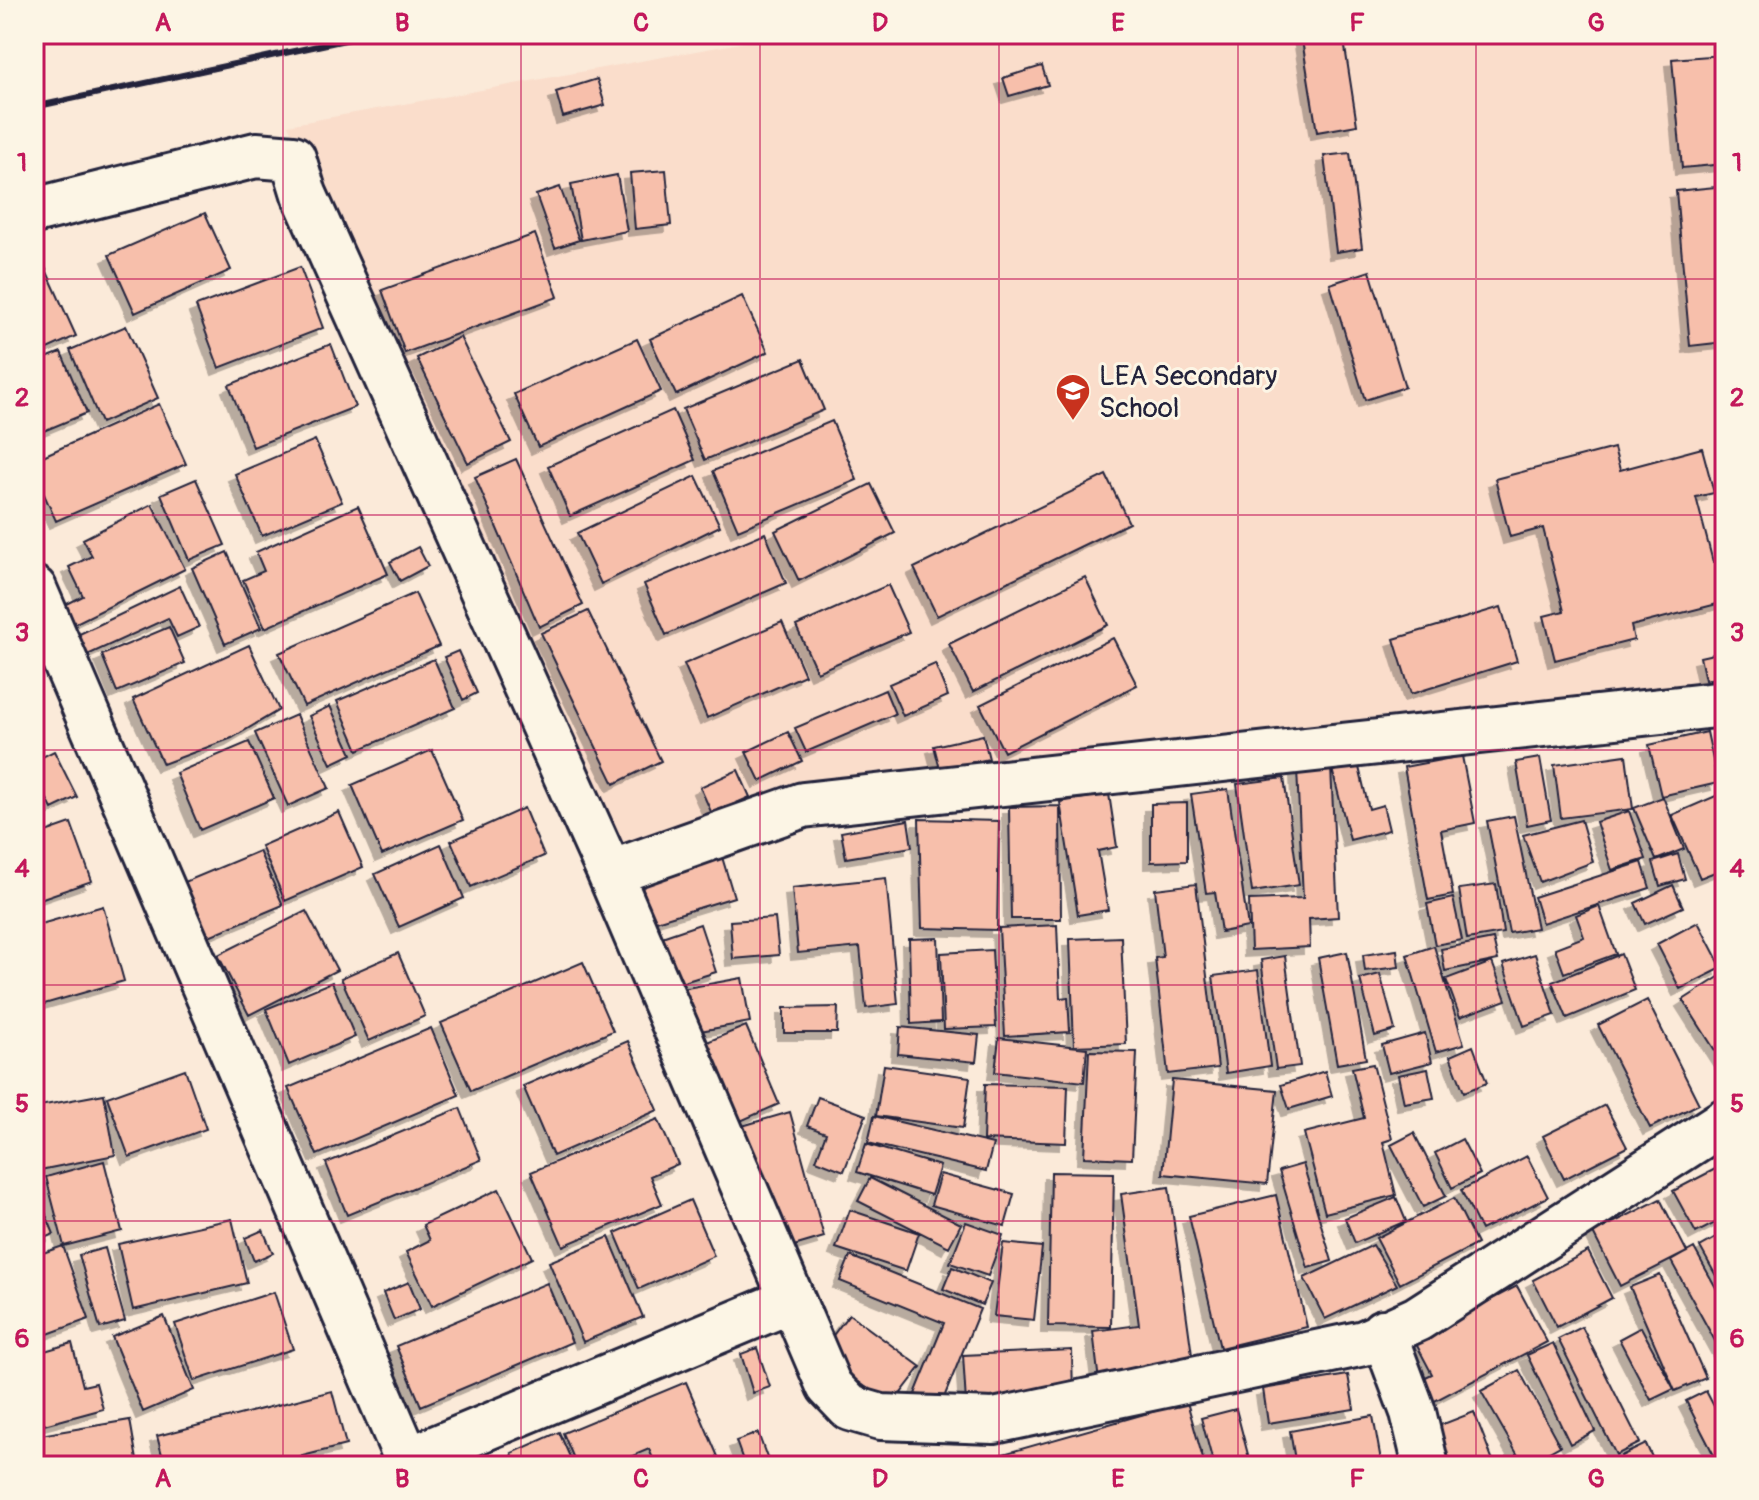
<svg xmlns="http://www.w3.org/2000/svg" width="1759" height="1500" font-family="Pangolin,sans-serif">
	<style>
		.built { fill: #faddcb }
		.building { fill: #f7bfab; stroke: #22223b; stroke-width: 2; filter: url(#shadow) }
		.lines { fill: none; stroke-linecap: round; stroke-linejoin: round }
		.minor-casing { stroke: #22223b; stroke-width: 50 }
		.minor { stroke: #fcf5e5; stroke-width: 44 }
		.rail { stroke: #22223b; stroke-width: 6 }
		.grid { fill: none; stroke: #c2185b; stroke-width: 2; stroke-opacity: 0.55 }
		.labels { text-anchor: middle; stroke-width: 6; stroke-linejoin: round; paint-order: stroke }
		.poi-label { font-size: 28px; fill: #22223b; stroke: #fcf5e5; text-anchor: start }
		.neatline { fill: none; stroke: #c2185b; stroke-width: 3 }
		.grid-label { font-size: 26px; text-anchor: middle; font-weight: bold; fill: #c2185b }
	</style>
	<defs>
		<filter id="shadow"><feDropShadow dx="-7" dy="7" stdDeviation="0" flood-color="#0004"/></filter>
	</defs>
	<rect width="100%" height="100%" fill="#fbead9"/>
	<filter id="ink" filterUnits="userSpaceOnUse"><feTurbulence type="fractalNoise" baseFrequency=".0125" numOctaves="2"/><feDisplacementMap in="SourceGraphic" scale="16" xChannelSelector="R" yChannelSelector="G"/><feConvolveMatrix kernelMatrix="1 2 1 2 8 2 1 2 1" color-interpolation-filters="sRGB"/></filter>
	<g filter="url(#ink)">
		<path class="built" d="M790 34H1725V719L869 795 622 869 288 125Z"/>
		<path class="building" d="M1301 34H1343L1357 125 1317 132Z
			M1722 55 1725 164 1682 168 1672 59Z
			M1042 66 1048 85 1009 96 1003 78Z
			M597 79 605 105 563 117 556 92Z
			M1350 153 1362 248 1336 252 1324 156Z
			M666 170 671 225 635 229 630 173Z
			M617 175 627 231 581 240 571 184Z
			M1725 186V342L1690 346 1676 191Z
			M560 187 579 240 555 248 536 195Z
			M205 213 231 270 135 313 109 255Z
			M535 234 558 297 405 353 382 290Z
			M43 263 76 336 34 355V268Z
			M300 267 323 328 219 368 196 306Z
			M1370 271 1405 387 1365 400 1330 284Z
			M742 296 768 352 676 395 650 339Z
			M126 326 158 398 101 423 70 350Z
			M460 337 511 442 468 463 417 358Z
			M637 339 661 391 538 447 514 394Z
			M331 344 355 407 253 447 229 385Z
			M61 352 87 413 34 435V363Z
			M803 359 824 410 705 460 683 409Z
			M159 404 186 464 56 521 34 472V460Z
			M673 410 695 460 570 516 548 466Z
			M832 421 857 480 738 530 713 471Z
			M315 440 342 502 262 536 235 474Z
			M1614 448 1620 470 1702 448 1714 493 1696 497 1713 562 1725 559V602L1631 626 1634 640 1555 660 1544 616 1564 611 1543 528 1510 537 1495 479Z
			M516 459 583 605 539 627 475 477Z
			M1106 475 1129 523 937 616 914 568Z
			M696 476 720 526 601 584 577 533Z
			M196 479 225 545 189 560 161 494Z
			M871 484 895 533 799 581 775 531Z
			M152 504 185 569 66 628 57 609 83 596 69 567 92 556 83 539Z
			M358 506 388 574 265 628 243 580 264 571 256 552Z
			M765 533 786 583 666 635 644 584Z
			M418 547 428 566 400 581 390 562Z
			M227 552 261 628 225 644 192 568Z
			M1085 577 1108 625 973 692 949 644Z
			M888 585 909 632 817 672 796 626Z
			M180 586 199 627 177 637 168 618 81 658 71 638Z
			M415 593 439 646 304 706 279 653Z
			M1501 607 1517 661 1411 694 1394 639Z
			M588 611 661 761 614 784 541 633Z
			M782 622 805 675 707 718 684 664Z
			M169 627 185 663 117 692 102 655Z
			M1113 638 1137 685 1004 752 980 705Z
			M249 645 279 710 232 738 163 764 133 699Z
			M458 651 477 693 463 700 444 657Z
			M1722 652 1725 676 1705 680 1700 657Z
			M434 659 455 708 358 750 337 701Z
			M935 664 948 696 903 716 889 684Z
			M885 690 895 714 806 752 795 728Z
			M330 706 352 754 331 764 309 716Z
			M296 715 329 788 288 806 255 733Z
			M788 732 802 761 760 781 746 752Z
			M1707 732 1718 783 1661 796 1649 745Z
			M983 735 989 759 940 769 934 746Z
			M249 742 274 798 200 830 176 773Z
			M432 750 463 820 382 855 352 785Z
			M54 751 77 797 52 809 34 774V761Z
			M1626 755 1633 809 1561 818 1554 765Z
			M1462 756 1475 823 1441 830 1453 895 1428 900 1404 767Z
			M1540 758 1551 820 1527 825 1516 762Z
			M1358 763 1369 809 1383 805 1389 830 1350 840 1332 769Z
			M1331 767 1338 917 1309 919 1310 947 1251 950 1249 900 1303 898 1297 769Z
			M738 770 750 797 712 814 700 787Z
			M1284 778 1299 885 1252 892 1237 784Z
			M1228 789 1248 927 1221 932 1215 892 1206 893 1191 794Z
			M1109 794 1117 847 1098 851 1108 910 1078 915 1060 802Z
			M1718 795 1725 810V868L1700 878 1672 815Z
			M1663 797 1684 849 1656 860 1634 808Z
			M1187 803V861L1151 862V804Z
			M1060 806 1061 919H1011L1009 807Z
			M524 808 544 856 471 887 451 841Z
			M1629 811 1646 859 1612 870 1596 822Z
			M339 812 363 867 285 901 261 846Z
			M1514 816 1537 928 1509 933 1487 821Z
			M919 819 999 821 997 930 922 928Z
			M908 820 912 847 846 858 841 832Z
			M1581 820 1593 862 1540 882 1523 835Z
			M71 823 92 881 34 901V836Z
			M441 844 464 898 399 927 375 874Z
			M719 847 734 897 653 922 637 871Z
			M259 851 283 905 202 939 180 884Z
			M1678 854 1685 879 1660 886 1653 862Z
			M1642 862 1650 888 1542 923 1534 897Z
			M886 878 898 1004 866 1008 860 947 798 953 792 888Z
			M1196 884 1218 1068 1168 1074 1155 958 1163 957 1155 889Z
			M1496 884 1503 933 1467 939 1459 889Z
			M1673 885 1683 907 1645 924 1635 903Z
			M1453 898 1462 940 1435 945 1427 904Z
			M103 906 124 981 34 1007V926Z
			M1599 906 1616 954 1564 973 1555 948 1584 937 1576 915Z
			M306 911 337 970 249 1015 218 955Z
			M775 918 779 955 733 959 730 921Z
			M1698 922 1722 968 1680 989 1657 944Z
			M700 924 716 972 671 986 656 939Z
			M1057 925 1060 998 1068 997 1070 1032 1005 1036 999 928Z
			M1121 937 1126 1044 1074 1046 1070 939Z
			M938 938 941 1022 911 1024 909 939Z
			M1493 939 1498 960 1445 971 1441 949Z
			M1434 946 1464 1044 1436 1052 1407 955Z
			M992 950 996 1027 944 1029 941 953Z
			M1397 950 1399 967 1365 971 1363 955Z
			M1347 952 1366 1059 1337 1064 1318 958Z
			M398 953 425 1016 369 1041 341 978Z
			M1535 954 1555 1015 1524 1026 1503 964Z
			M1621 954 1635 990 1567 1018 1552 982Z
			M1285 956 1300 1066 1276 1069 1261 960Z
			M583 962 613 1031 471 1091 441 1023Z
			M1492 962 1506 1000 1460 1017 1446 979Z
			M1258 970 1270 1066 1226 1073 1213 976Z
			M1725 973V1066L1683 1000Z
			M1380 974 1395 1030 1375 1036 1360 979Z
			M742 978 750 1022 689 1033 681 989Z
			M332 982 355 1037 289 1065 266 1009Z
			M1647 1000 1699 1104 1650 1128 1598 1025Z
			M838 1007 837 1033H784V1008Z
			M746 1026 779 1104 736 1123 702 1044Z
			M900 1027 979 1035 976 1062 898 1054Z
			M431 1028 459 1095 317 1155 288 1088Z
			M1425 1033 1432 1062 1389 1073 1382 1045Z
			M999 1038 1087 1048 1084 1082 995 1072Z
			M628 1041 658 1110 553 1156 523 1086Z
			M1473 1046 1487 1083 1464 1092 1450 1056Z
			M1089 1051 1137 1052 1132 1159 1084 1157Z
			M1373 1064 1392 1139 1383 1142 1396 1195 1325 1213 1304 1133 1364 1118 1352 1068Z
			M884 1065 970 1077 963 1128 876 1116Z
			M185 1069 206 1129 129 1157 107 1097Z
			M1428 1069 1434 1098 1404 1103 1398 1075Z
			M1325 1071 1332 1096 1289 1109 1281 1085Z
			M1172 1080 1277 1090 1267 1184 1163 1174Z
			M985 1084 1068 1086 1066 1143 983 1140Z
			M104 1094 115 1155 35 1171 34 1107Z
			M818 1097 866 1115 844 1171 816 1160 826 1133 807 1126Z
			M1605 1105 1627 1147 1564 1179 1543 1136Z
			M460 1108 481 1160 347 1215 326 1163Z
			M790 1112 824 1237 777 1251 742 1126Z
			M874 1116 993 1144 986 1171 868 1143Z
			M658 1119 678 1164 650 1176 662 1204 563 1246 531 1172Z
			M1414 1133 1446 1196 1423 1207 1391 1145Z
			M1462 1139 1480 1174 1452 1188 1435 1153Z
			M866 1144 940 1166 931 1195 857 1172Z
			M1527 1156 1548 1197 1481 1230 1461 1190Z
			M104 1161 122 1231 64 1246 46 1177Z
			M1303 1164 1332 1261 1308 1268 1279 1171Z
			M1725 1164V1218L1696 1233 1673 1191Z
			M1051 1172 1114 1173 1111 1327 1048 1326Z
			M940 1174 1014 1194 1005 1226 931 1205Z
			M870 1178 961 1224 949 1247 858 1201Z
			M34 1186 54 1234 34 1242Z
			M1169 1187 1195 1377 1100 1390 1093 1331 1139 1325 1121 1194Z
			M499 1189 532 1258 432 1306 406 1252 430 1240 423 1225Z
			M1276 1195 1307 1327 1220 1348 1189 1216Z
			M1396 1197 1406 1221 1355 1243 1345 1218Z
			M1454 1198 1477 1244 1400 1284 1376 1238Z
			M1660 1199 1687 1252 1620 1286 1593 1233Z
			M690 1200 714 1256 639 1289 615 1233Z
			M850 1210 919 1233 906 1271 836 1248Z
			M232 1219 247 1283 133 1310 118 1244Z
			M966 1222 1003 1235 988 1276 950 1263Z
			M263 1230 273 1253 254 1261 245 1238Z
			M1725 1233V1292L1700 1247Z
			M609 1237 643 1317 583 1342 549 1262Z
			M1003 1243 1042 1247 1034 1320 994 1316Z
			M1373 1245 1397 1285 1325 1319 1304 1278Z
			M63 1246 89 1319 34 1339V1256Z
			M105 1248 125 1321 100 1328 79 1255Z
			M1694 1248 1725 1304V1359L1671 1261Z
			M1588 1251 1612 1298 1557 1327 1533 1280Z
			M850 1256 980 1309 941 1405 915 1394 944 1323 840 1281Z
			M952 1267 991 1283 982 1305 943 1289Z
			M1660 1275 1706 1378 1675 1391 1630 1287Z
			M409 1282 420 1309 394 1320 383 1293Z
			M547 1283 572 1342 421 1406 396 1346Z
			M1517 1286 1547 1342 1429 1404 1417 1381 1432 1374 1414 1340Z
			M274 1292 293 1349 194 1381 175 1324Z
			M849 1314 921 1367 891 1406 820 1353Z
			M164 1316 194 1390 143 1412 112 1337Z
			M1582 1327 1640 1443 1616 1455 1558 1339Z
			M1641 1327 1674 1389 1651 1400 1619 1339Z
			M72 1343 83 1386 96 1383 103 1409 44 1425 34 1389V1354Z
			M1553 1343 1595 1431 1570 1444 1527 1355Z
			M757 1348 770 1387 753 1393 741 1354Z
			M1072 1350 1073 1398 966 1403 963 1355Z
			M1519 1370 1560 1446 1524 1466 1481 1391Z
			M1348 1375 1354 1409 1268 1423 1263 1389Z
			M686 1382 722 1466H656L649 1449 609 1466H577L563 1433Z
			M332 1391 346 1445 263 1466H165L157 1436Z
			M1706 1391 1725 1427V1459L1718 1463 1686 1401Z
			M1187 1402 1205 1466H961Z
			M1236 1409 1251 1466H1214L1201 1418Z
			M1474 1412 1495 1466H1448L1433 1428Z
			M1373 1416 1382 1466H1296L1290 1431Z
			M130 1420 138 1466H34V1436Z
			M559 1432 574 1466H517L512 1453Z
			M758 1433 770 1466H745L736 1441Z
			M1646 1444 1656 1466H1625L1621 1456Z"/>
		<g class="lines">
			<defs>
				<path id="minor" d="M34 211 256 155 293 158 304 194 608 869 829 1386 850 1408 881 1417 994 1421 1364 1343 1417 1319 1725 1121
					M34 589 410 1466
					M608 869H622L803 805 1725 704
					M1383 1332 1413 1412 1426 1466
					M408 1460 792 1300"/>
			</defs>
			<use href="#minor" class="minor-casing"/>
			<use href="#minor" class="minor"/>
			<path class="rail" d="M34 107 373 34"/>
		</g>
	</g>
	<path class="grid" d="M283 34V1466M521 34V1466M760 34V1466M999 34V1466M1238 34V1466M1476 34V1466M34 279H1725M34 515H1725M34 750H1725M34 985H1725M34 1221H1725"/>
	<defs>
		<symbol id="school-pin" viewBox="-11 -11 22 30"><path d="M0 17L-7.5 6A9.5 9.5 0 1 1 7.5 6Z" fill="#c8321e" stroke="#fcf5e5"/><path d="M0-5L7-2L0 1L-7-2ZM-4 1L0 2.5L4 1V4Q0 6-4 4Z" fill="#fff"/></symbol>
	</defs>
	<g fill-rule="evenodd">
		<use href="#school-pin" x="1053" y="371" width="40" height="54"/>
	</g>
	<g class="labels">
		<g class="poi-label">
			<text x="1099" y="385">LEA Secondary<tspan x="1099" dy="32">School</tspan></text>
		</g>
	</g>
	<rect width="1759" height="1500" fill="none" stroke="#fcf5e5" stroke-width="88"/>
	<rect x="44" y="44" width="1671" height="1412" class="neatline"/>
	<g class="grid-label">
		<text x="163" y="31">A</text>
		<text x="402" y="31">B</text>
		<text x="641" y="31">C</text>
		<text x="880" y="31">D</text>
		<text x="1118" y="31">E</text>
		<text x="1357" y="31">F</text>
		<text x="1596" y="31">G</text>
		<text x="22" y="171">1</text>
		<text x="1737" y="171">1</text>
		<text x="22" y="406">2</text>
		<text x="1737" y="406">2</text>
		<text x="22" y="641">3</text>
		<text x="1737" y="641">3</text>
		<text x="22" y="877">4</text>
		<text x="1737" y="877">4</text>
		<text x="22" y="1112">5</text>
		<text x="1737" y="1112">5</text>
		<text x="22" y="1347">6</text>
		<text x="1737" y="1347">6</text>
		<text x="163" y="1487">A</text>
		<text x="402" y="1487">B</text>
		<text x="641" y="1487">C</text>
		<text x="880" y="1487">D</text>
		<text x="1118" y="1487">E</text>
		<text x="1357" y="1487">F</text>
		<text x="1596" y="1487">G</text>
	</g>
</svg>
